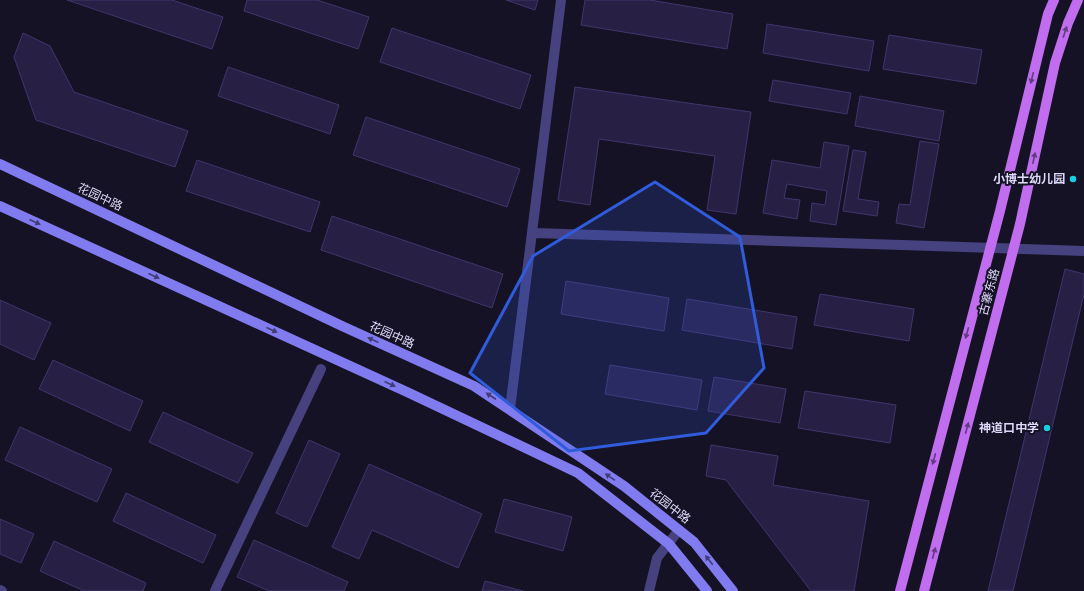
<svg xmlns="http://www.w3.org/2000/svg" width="1084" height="591" font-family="'Sofia Sans Condensed','Noto Sans SC',sans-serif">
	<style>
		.building { fill: #282044; stroke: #41356d }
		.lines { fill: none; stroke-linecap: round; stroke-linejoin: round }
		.minor { stroke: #45427f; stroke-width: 10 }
		.secondary { stroke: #807cf0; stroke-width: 10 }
		.primary { stroke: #c06def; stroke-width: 10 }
		.oneway { fill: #623b80 }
		.oneway2 { fill: #403c76 }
		.marked { fill: #305cdc; fill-opacity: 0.2; stroke: #305cdc; stroke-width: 3; stroke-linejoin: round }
		.poi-dot { fill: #1ccee5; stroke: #161225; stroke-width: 1.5 }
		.labels { text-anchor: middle; stroke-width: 4; stroke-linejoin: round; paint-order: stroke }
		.poi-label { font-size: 12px; font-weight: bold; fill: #dedafb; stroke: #161225; text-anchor: end }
		.street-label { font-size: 12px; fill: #dedafb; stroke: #161225 }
	</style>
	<rect width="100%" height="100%" fill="#161225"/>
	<path class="building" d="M67 0H172L223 17 212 49Z
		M247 0H317L369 17 358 49 244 11Z
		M506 0H538L535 10Z
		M585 0H650L733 14 727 49 581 25Z
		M767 24 874 41 869 71 763 53Z
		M392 28 531 75 520 109 380 62Z
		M23 33 50 46 74 92 188 131 175 167 36 120 14 57Z
		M889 35 982 50 976 84 883 69Z
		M228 67 339 105 330 134 218 96Z
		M773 80 851 93 847 114 769 101Z
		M575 87 751 112 736 214 707 210 715 156 599 139 590 205 558 200Z
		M860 96 944 111 939 141 855 126Z
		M366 117 520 169 507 207 353 155Z
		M920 141 939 144 924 228 896 223 899 204 910 205Z
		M824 142 849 146 836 225 810 221 812 203 825 205 827 191 787 184 784 198 800 200 797 219 763 213 772 160 820 168Z
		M853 150 866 152 858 199 879 202 877 216 843 211Z
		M197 160 320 202 310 232 186 191Z
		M332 216 503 274 492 308 321 250Z
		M1065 269 1084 274V294L1013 591H988Z
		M566 281 669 298 664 331 561 314Z
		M820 294 914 309 909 341 814 325Z
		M687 299 797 317 792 349 682 330Z
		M0 300 51 323 34 360 0 344Z
		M53 360 143 401 130 431 39 389Z
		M610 365 702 380 697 410 605 394Z
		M714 377 786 389 780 423 708 411Z
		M805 391 896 405 890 443 798 428Z
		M163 412 253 453 238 483 149 442Z
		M20 427 112 469 97 502 5 460Z
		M309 440 340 454 307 527 276 513Z
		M711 445 778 456 773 485 869 501 854 591H811L726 480 706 476Z
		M369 464 482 514 458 568 372 530 359 559 332 547Z
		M126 493 216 535 203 563 113 521Z
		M504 499 572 517 563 551 495 532Z
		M0 519 34 534 21 563 0 554Z
		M254 540 348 582 344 591H269L237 577Z
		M54 541 146 583 143 591H84L40 571Z
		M485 581 523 591H482Z"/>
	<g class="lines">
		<path class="minor" d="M534 233 1084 251
			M510 409 561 0
			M0 590 2 591
			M215 591 321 369
			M649 591 657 558 679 530"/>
		<path class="secondary" d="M0 164 342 326 474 386 624 486 694 542 733 591
			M0 206 407 392 578 473 669 544 707 591"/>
		<path class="primary" d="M900 591 1000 211 1048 14 1054 0
			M924 591 1020 224 1055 63 1068 23 1078 0"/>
	</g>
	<defs><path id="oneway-solid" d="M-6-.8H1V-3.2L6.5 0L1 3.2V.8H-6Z"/></defs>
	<g class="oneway">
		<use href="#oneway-solid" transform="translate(1065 32) rotate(-72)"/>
		<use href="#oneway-solid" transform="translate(1032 78) rotate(104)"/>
		<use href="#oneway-solid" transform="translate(1034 158) rotate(-78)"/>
		<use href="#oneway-solid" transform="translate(967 333) rotate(105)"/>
		<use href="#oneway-solid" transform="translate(967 428) rotate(-75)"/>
		<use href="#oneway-solid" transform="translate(934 459) rotate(105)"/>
		<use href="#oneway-solid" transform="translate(934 553) rotate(-75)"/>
	</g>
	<g class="oneway2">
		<use href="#oneway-solid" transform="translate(35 222) rotate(24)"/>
		<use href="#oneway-solid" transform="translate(154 276) rotate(24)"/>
		<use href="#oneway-solid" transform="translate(272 330) rotate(24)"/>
		<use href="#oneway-solid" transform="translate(373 340) rotate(-156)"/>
		<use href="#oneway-solid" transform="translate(390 384) rotate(24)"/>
		<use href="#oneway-solid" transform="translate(491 396) rotate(-147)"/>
		<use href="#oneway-solid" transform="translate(610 477) rotate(-146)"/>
		<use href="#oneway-solid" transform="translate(709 560) rotate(-128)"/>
	</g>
	<path class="marked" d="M655 182 740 237 764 368 706 433 569 451 470 373 533 256Z"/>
	<g class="poi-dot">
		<circle cx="1073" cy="179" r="4"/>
		<circle cx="1047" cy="428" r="4"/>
	</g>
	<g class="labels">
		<g class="poi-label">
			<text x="1065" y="183">小博士幼儿园</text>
			<text x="1039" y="432">神道口中学</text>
		</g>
		<g class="street-label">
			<text transform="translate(100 197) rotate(25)" y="4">花园中路</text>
			<text transform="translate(989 292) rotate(-75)" y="4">古寨东路</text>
			<text transform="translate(392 335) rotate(24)" y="4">花园中路</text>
			<text transform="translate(670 506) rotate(38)" y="4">花园中路</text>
		</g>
	</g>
</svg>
